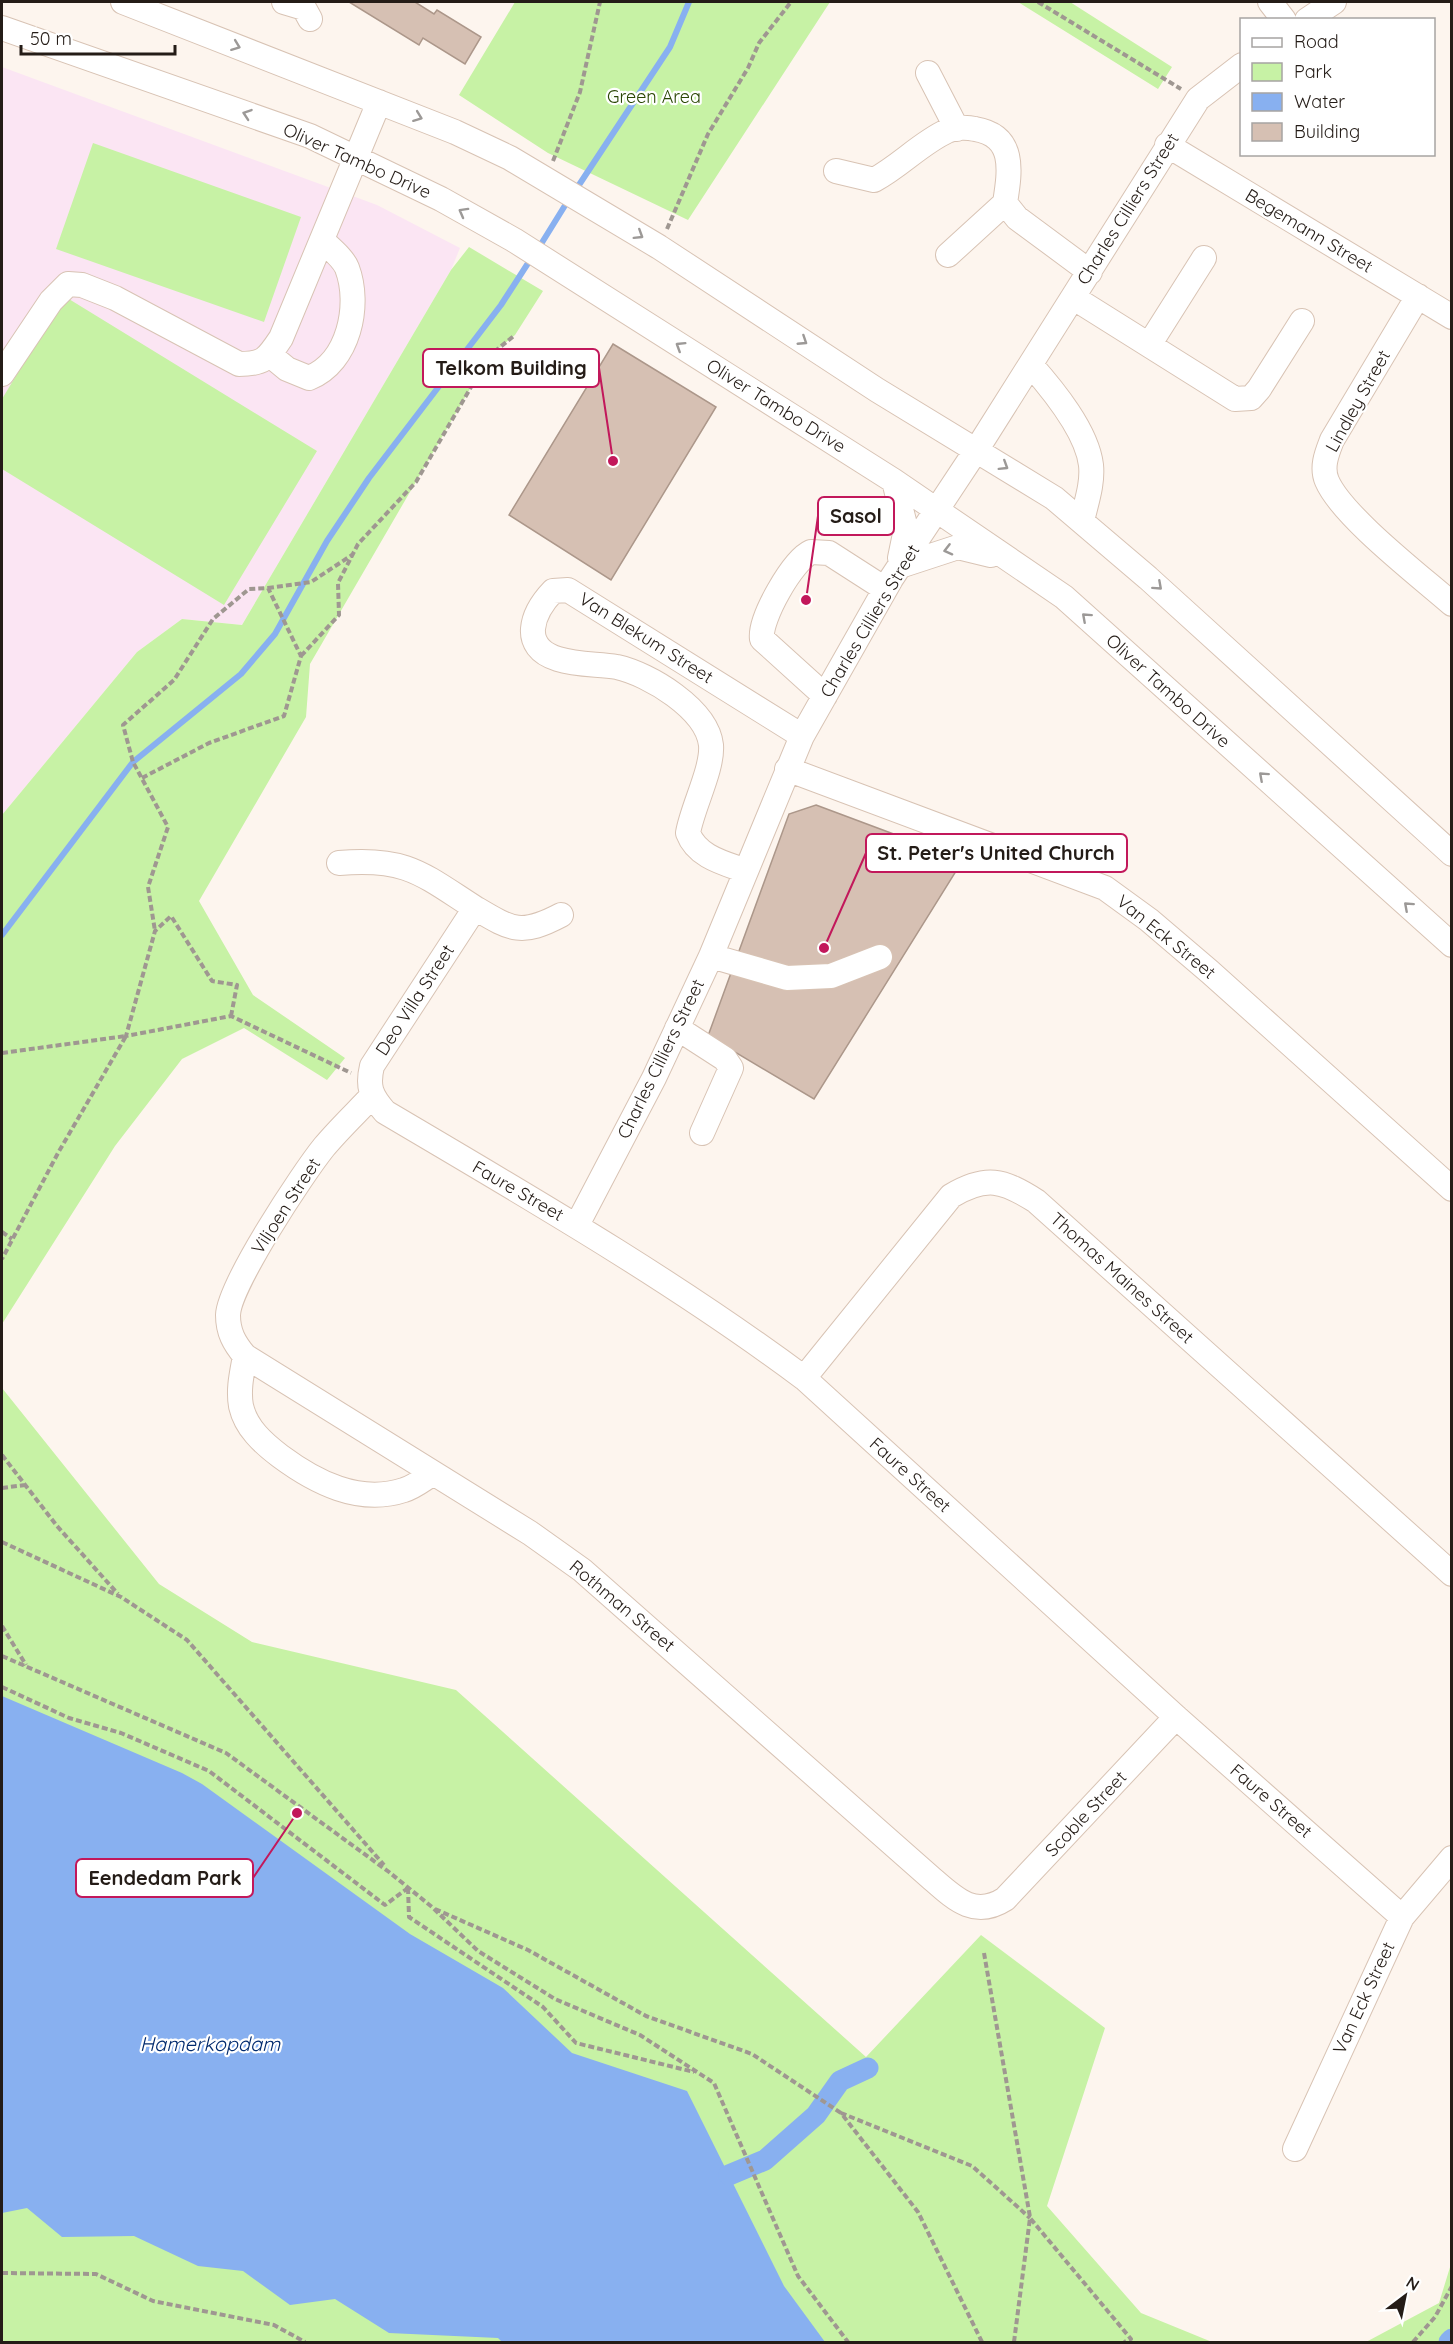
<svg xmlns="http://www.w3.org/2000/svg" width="1453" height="2344" font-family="Quicksand,sans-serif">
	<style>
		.education { fill: #fbe5f3 }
		.green { fill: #c7f2a5 }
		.water { fill: #88b0f0 }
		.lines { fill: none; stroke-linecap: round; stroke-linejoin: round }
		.stream { stroke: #88b0f0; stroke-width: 6 }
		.canal { stroke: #88b0f0; stroke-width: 21 }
		.building { fill: #d6c0b3; stroke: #ac978a; stroke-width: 1.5 }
		.minor-casing { stroke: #d8c3b4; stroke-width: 26 }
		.path { stroke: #9f9791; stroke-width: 4; stroke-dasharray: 6 3; stroke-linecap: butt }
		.minor { stroke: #fff; stroke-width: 24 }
		.oneway { stroke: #9c9997 }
		.labels { text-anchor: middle; stroke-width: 4.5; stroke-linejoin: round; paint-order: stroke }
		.park-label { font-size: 18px; fill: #294603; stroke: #fff }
		.street-label { font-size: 18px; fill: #241c17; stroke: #fff }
		.water-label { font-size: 20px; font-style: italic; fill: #002a6e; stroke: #fff }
		.leader { fill: none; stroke: #c2185b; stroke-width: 2 }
		.callout-dot { fill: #c2185b; stroke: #fff; stroke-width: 2 }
		.callout { fill: #fff; stroke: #c2185b; stroke-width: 2 }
		.callout-label { font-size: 20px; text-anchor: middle; font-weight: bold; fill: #241c17 }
	</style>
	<rect width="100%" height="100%" fill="#fdf5ee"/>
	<path class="education" d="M2 67 377 205 460 248 451 270 242 625 182 619 137 652 2 815Z"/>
	<path class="green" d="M515 2H830L688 220 548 153 459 95Z
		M1018 2H1070L1172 67 1158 89Z
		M93 143 301 217 264 322 56 249Z
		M469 247 543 291 515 335 489 356 310 664 306 717 199 901 253 995 345 1058 327 1080 244 1028 182 1059 115 1146 2 1324V815L137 652 182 619 242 625 451 270Z
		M64 296 317 451 224 605 2 469V399Z
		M2 1388 159 1584 252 1642 456 1690 866 2057 981 1935 1105 2028 1047 2206 1141 2313 1212 2342H2Z
		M1451 2264V2342H1366L1439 2303Z"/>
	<path class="water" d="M2 1696 182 1773 202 1784 410 1934 503 1988 572 2053 687 2091 784 2286 825 2342H502L498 2338 389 2333 335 2299 290 2305 243 2271 198 2266 134 2236 62 2237 27 2208 2 2213Z"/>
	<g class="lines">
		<path class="stream" d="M575 191 670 47 689 2
			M538 249 569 199
			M2 935 133 762 241 674 275 634 327 541 369 478 501 305 532 257"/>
		<path class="canal" d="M729 2175 765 2160 816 2115 840 2081 868 2068
			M1449 2342 1452 2339"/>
	</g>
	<path class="building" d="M349 2H415L434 14 437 10 481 37 465 64 423 38 419 45Z
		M613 344 716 407 611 580 509 515Z
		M816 805 963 860 814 1099 708 1036 789 814Z"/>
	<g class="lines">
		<defs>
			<path id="minor" d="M123 2 455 132 510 158 659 247 877 390 1054 498 1148 578 1452 854
				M284 2 304 8 310 19
				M1270 2 1284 20
				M1307 20 1334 2
				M2 28 310 136 441 199 514 240 894 481 1064 597 1452 945
				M928 73 957 129
				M1167 145 1452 317
				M836 171 874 180C900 166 921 143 947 131 955 127 967 127 975 129 1016 136 1010 171 1005 203L1017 218 1090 272
				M948 255 1005 203
				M1418 296 1332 440C1327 453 1321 467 1327 481 1342 516 1420 576 1452 604
				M1074 298 1235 399 1251 398 1259 389 1302 321
				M1149 345 1204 258
				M270 355 287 369 309 378C349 362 361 305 347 268 343 258 330 248 322 240
				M1031 365C1053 390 1087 431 1091 465 1093 484 1086 503 1082 521
				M2 374 51 301 68 284 82 285 115 298 239 364C264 364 267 359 281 338L379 102
				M894 481 906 529 900 558
				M900 566 958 547 991 555
				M825 696 762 639C759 619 793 560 811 552L829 553 885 589
				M787 769 1105 888 1149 920 1210 972 1452 1189
				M339 863C406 857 422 874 475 908
				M746 871C724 863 697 857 688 833 692 808 713 769 711 745 707 709 649 674 617 667 598 664 577 665 558 659 519 647 532 613 553 591L568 590 802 736
				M561 915C521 936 512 930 475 908L372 1066C367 1087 371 1096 385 1112 527 1196 671 1279 804 1378L1176 1717 1402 1917
				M711 956 787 978 831 976 880 957
				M677 1028 725 1059 731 1068 702 1133
				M372 1096C356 1113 339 1129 324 1147 303 1173 229 1285 228 1315 228 1332 234 1343 245 1356L530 1533 582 1570 930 1877C954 1898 974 1919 1005 1899L1176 1717
				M577 1225 654 1078 711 956 802 736 891 579 977 449 1198 99 1242 65
				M245 1356C242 1373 238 1389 241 1406 246 1428 263 1443 280 1456 315 1482 359 1505 404 1490 414 1487 424 1479 432 1474
				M804 1378 951 1196C986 1175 1003 1180 1036 1201L1452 1574
				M1295 2149 1402 1917 1452 1858"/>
		</defs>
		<use href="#minor" class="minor-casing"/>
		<path class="path" d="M1038 2 1181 89
			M553 161 580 92 600 2
			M667 229 708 134 748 68 759 43 791 2
			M268 588 311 582 352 555
			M301 656 339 615 338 583 358 544 416 482 489 356 515 335
			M142 778 209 743 284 716 301 656 268 588 249 589 213 619 174 680 123 725 133 762 168 827 148 887 155 931
			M231 1016 237 985 212 981 171 916 155 931 126 1036 231 1016 351 1073
			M2 1053 126 1036 58 1153 2 1259
			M2 1232 12 1239
			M2 1455 57 1526 118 1594
			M2 1488 25 1485
			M2 1542 121 1597 187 1640 384 1865
			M2 1626 26 1665
			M2 1656 226 1753 389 1872 432 1907 478 1951 555 1999 640 2035 714 2083 798 2276 848 2342
			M2 1687 69 1718 121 1733 209 1771 385 1905 408 1888
			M408 1888 409 1917 543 2007 576 2043 694 2072
			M435 1909 528 1950 646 2016 752 2054 841 2113
			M984 1953 1030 2217
			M2 2273 96 2274 153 2301 274 2325 305 2342
			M982 2342 918 2212 841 2113 972 2166 1030 2218
			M1014 2342 1030 2218 1131 2339 1124 2342
			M1413 2342 1435 2317 1452 2286"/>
		<use href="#minor" class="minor"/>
	</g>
	<defs><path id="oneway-chevron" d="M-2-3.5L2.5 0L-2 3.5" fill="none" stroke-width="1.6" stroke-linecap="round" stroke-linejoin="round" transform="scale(1.5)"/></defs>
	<g class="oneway">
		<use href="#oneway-chevron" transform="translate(236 46) rotate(21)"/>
		<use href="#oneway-chevron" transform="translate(247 114) rotate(-161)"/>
		<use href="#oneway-chevron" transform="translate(418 117) rotate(21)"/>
		<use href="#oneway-chevron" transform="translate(463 212) rotate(-151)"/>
		<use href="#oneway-chevron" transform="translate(639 235) rotate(32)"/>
		<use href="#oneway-chevron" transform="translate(803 341) rotate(33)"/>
		<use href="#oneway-chevron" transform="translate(680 346) rotate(-148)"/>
		<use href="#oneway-chevron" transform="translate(1004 466) rotate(32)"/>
		<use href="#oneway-chevron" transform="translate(948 550) rotate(166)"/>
		<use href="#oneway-chevron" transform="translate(1158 586) rotate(42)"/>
		<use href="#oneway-chevron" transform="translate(1086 617) rotate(-138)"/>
		<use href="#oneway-chevron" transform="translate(1263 776) rotate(-138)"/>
		<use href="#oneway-chevron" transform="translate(1408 906) rotate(-138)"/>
	</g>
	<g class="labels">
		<g class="park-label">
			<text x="654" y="103">Green Area</text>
		</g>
		<g class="street-label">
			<text transform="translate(357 161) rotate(24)" y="6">Oliver Tambo Drive</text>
			<text transform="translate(1128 209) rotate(-58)" y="6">Charles Cilliers Street</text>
			<text transform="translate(1309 231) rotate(31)" y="6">Begemann Street</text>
			<text transform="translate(1358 401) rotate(-61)" y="6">Lindley Street</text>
			<text transform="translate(776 406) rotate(32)" y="6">Oliver Tambo Drive</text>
			<text transform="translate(870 621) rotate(-59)" y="6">Charles Cilliers Street</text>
			<text transform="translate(646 638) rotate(32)" y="6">Van Blekum Street</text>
			<text transform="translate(1168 691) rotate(42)" y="6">Oliver Tambo Drive</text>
			<text transform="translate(1166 937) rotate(39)" y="6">Van Eck Street</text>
			<text transform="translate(415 1000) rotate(-57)" y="6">Deo Villa Street</text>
			<text transform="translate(661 1059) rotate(-64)" y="6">Charles Cilliers Street</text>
			<text transform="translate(518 1191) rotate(30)" y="6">Faure Street</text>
			<text transform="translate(286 1206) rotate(-57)" y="6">Viljoen Street</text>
			<text transform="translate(1122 1278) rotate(42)" y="6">Thomas Maines Street</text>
			<text transform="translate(910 1475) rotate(42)" y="6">Faure Street</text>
			<text transform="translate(622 1606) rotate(40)" y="6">Rothman Street</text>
			<text transform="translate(1271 1801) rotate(41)" y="6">Faure Street</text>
			<text transform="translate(1086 1814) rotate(-47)" y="6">Scoble Street</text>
			<text transform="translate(1364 1998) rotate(-65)" y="6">Van Eck Street</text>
		</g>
		<g class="water-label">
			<text x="210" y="2051">Hamerkopdam</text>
		</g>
	</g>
	<path class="leader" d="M613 461L599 368M806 600L818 516M824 948L866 853M297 1813L253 1878"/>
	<g class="callout-dot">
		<circle cx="613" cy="461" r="6"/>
		<circle cx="806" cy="600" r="6"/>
		<circle cx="824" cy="948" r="6"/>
		<circle cx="297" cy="1813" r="6"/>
	</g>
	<g class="callout">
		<rect x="423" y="349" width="176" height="38" rx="6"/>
		<rect x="818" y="497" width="76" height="38" rx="6"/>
		<rect x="866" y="834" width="261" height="38" rx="6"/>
		<rect x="76" y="1859" width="177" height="38" rx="6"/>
	</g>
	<g class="callout-label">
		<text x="511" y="375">Telkom Building</text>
		<text x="856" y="523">Sasol</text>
		<text x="996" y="860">St. Peter's United Church</text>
		<text x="165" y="1885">Eendedam Park</text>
	</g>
	<rect width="1453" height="2344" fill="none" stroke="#241c17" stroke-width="6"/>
	<rect x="1240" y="18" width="195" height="138" fill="#ffffff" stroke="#a7a4a2" stroke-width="1.5"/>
	<rect x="1252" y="38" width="30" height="9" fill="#ffffff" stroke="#a7a4a2" stroke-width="1.5"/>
	<text x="1294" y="48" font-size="18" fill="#241c17">Road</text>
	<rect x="1252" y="63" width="30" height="18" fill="#c7f2a5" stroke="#a7a4a2" stroke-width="1.5"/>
	<text x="1294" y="78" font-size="18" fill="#241c17">Park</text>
	<rect x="1252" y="93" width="30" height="18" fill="#88b0f0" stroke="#a7a4a2" stroke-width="1.5"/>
	<text x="1294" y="108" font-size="18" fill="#241c17">Water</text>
	<rect x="1252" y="123" width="30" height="18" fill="#d6c0b3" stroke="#a7a4a2" stroke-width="1.5"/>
	<text x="1294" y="138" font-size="18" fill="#241c17">Building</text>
	<g transform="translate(1405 2296) rotate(32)" stroke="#ffffff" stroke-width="4.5" paint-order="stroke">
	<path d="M0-4.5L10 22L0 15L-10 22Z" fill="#241c17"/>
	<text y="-9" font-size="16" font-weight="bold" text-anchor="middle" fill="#241c17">N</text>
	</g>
	<path d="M21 45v9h154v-9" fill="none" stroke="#241c17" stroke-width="3"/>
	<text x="30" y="45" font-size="18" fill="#241c17" stroke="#ffffff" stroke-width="4.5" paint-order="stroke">50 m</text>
</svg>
